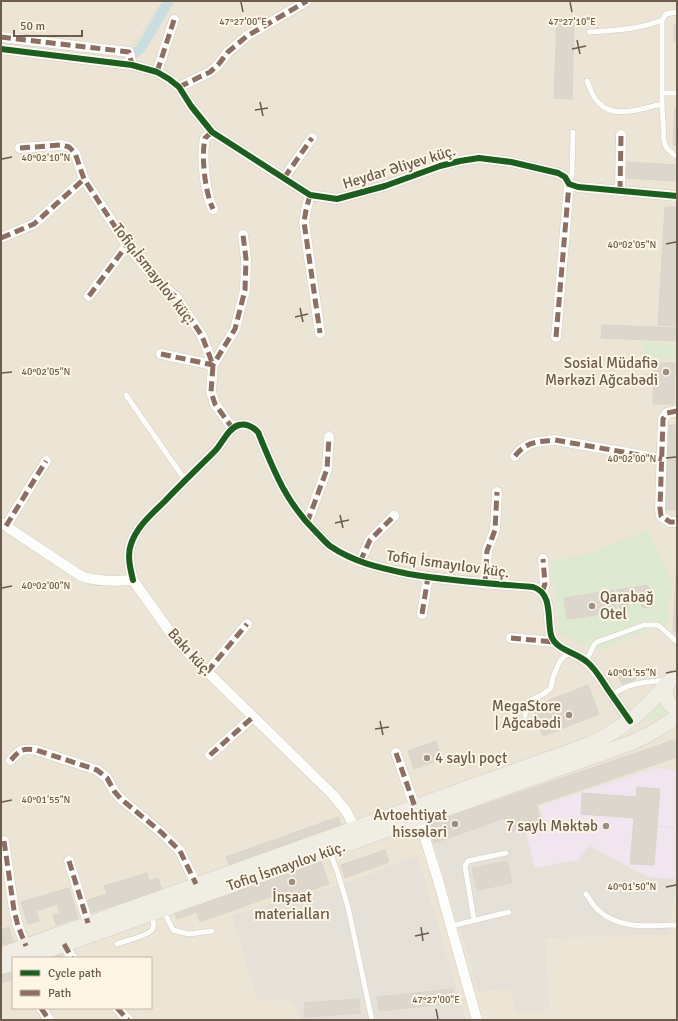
<svg xmlns="http://www.w3.org/2000/svg" width="678" height="1021" font-family="Signika,sans-serif">
	<style>
		.residential { fill: #ece4d4; fill-rule: evenodd }
		.industrial { fill: #e5e0d8 }
		.education { fill: #f1e6ef }
		.green { fill: #dee9d2 }
		.lines { fill: none; stroke-linecap: round; stroke-linejoin: round }
		.canal { stroke: #cadee2; stroke-width: 10 }
		.building { fill: #dcd6cd; stroke: #dbd4ca }
		.lane-casing { stroke: #d2cbc3; stroke-width: 6 }
		.street-casing { stroke: #d2cbc3; stroke-width: 11 }
		.primary-casing { stroke: #d3ccc5; stroke-width: 16 }
		.path { stroke: #d5cfc9; stroke-width: 1.5; stroke-dasharray: 1 3; stroke-linecap: butt }
		.lane { stroke: #fdfdfb; stroke-width: 5 }
		.street { stroke: #fdfdfb; stroke-width: 10 }
		.primary { stroke: #f0ede4; stroke-width: 15 }
		.quiet { stroke: #8d6e63; stroke-width: 5; stroke-dasharray: 10 5; stroke-linecap: butt }
		.cycleway-casing { stroke: #fdf6e6; stroke-width: 8 }
		.cycleway { stroke: #1b5e20; stroke-width: 6 }
		.ticks { fill: none; stroke: #6d5b4b; stroke-width: 1.5 }
		.poi-dot { fill: #9c8f82; stroke: #fdf6e6; stroke-width: 1.5 }
		.labels { text-anchor: middle; stroke-width: 4; stroke-linejoin: round; paint-order: stroke }
		.street-label { font-size: 15px; fill: #6d5b4b; stroke: #fdf6e6 }
		.poi-label { font-size: 15px; fill: #6d5b4b; stroke: #fdf6e6; text-anchor: end }
		.ticks-label { font-size: 10px; text-anchor: middle; fill: #6d5b4b; stroke: #fdf6e6; stroke-width: 4; stroke-linejoin: round; paint-order: stroke }
	</style>
	<rect width="100%" height="100%" fill="#f3f0e7"/>
	<path class="residential" d="M1 1H677V1020H1ZM13 958H151V1008H13Z"/>
	<path class="industrial" d="M505 818 523 827 525 830 535 868 590 846 648 877 676 879 669 934 545 938 549 1009 516 1014 510 988 479 992 434 843Z
		M417 856 466 1020H302L293 1001 257 999 232 915 349 882Z"/>
	<path class="education" d="M655 768 677 771 676 879 648 877 590 846 578 860 535 868 525 830 545 822 539 806Z"/>
	<path class="green" d="M642 342 677 344V359L642 358Z
		M648 530 671 582 669 621 599 651 560 634 551 560 583 556Z
		M661 702 669 712 641 724Z"/>
	<g class="lines">
		<path class="canal" d="M135 53 141 48 169 1"/>
	</g>
	<path class="building" d="M557 22 574 23 572 99 554 98Z
		M674 24H677V41H674Z
		M675 106H677V146L673 145Z
		M627 162 677 165V181L626 178Z
		M665 207H677L676 326 658 325Z
		M602 325 677 328V341L601 338Z
		M654 363H675L674 404H653Z
		M669 425H677V510H665Z
		M677 559V632H673Z
		M648 585 651 607 642 608 640 597 627 599 628 610 620 611 617 590Z
		M614 590 617 612 567 619 564 598Z
		M631 668 636 679 623 686 617 675Z
		M588 685 599 714 543 736 532 707Z
		M677 739V757L536 805 542 821 510 832 505 818 434 843 427 824Z
		M436 741 442 759 414 769 408 751Z
		M637 787 660 789 654 865 630 864 634 818 581 814 582 793 636 797Z
		M338 817 341 825 229 865 226 857Z
		M385 850 389 862 345 878 341 865Z
		M507 861 512 883 477 890 472 868Z
		M321 862 329 884 289 898 287 891 200 922 197 912 177 919 175 913Z
		M147 873 149 881 158 878 162 890 89 913 85 901 107 894 104 886Z
		M69 888 78 918 56 925 53 915 60 913 57 904 36 911 39 921 28 924 21 902Z
		M9 927 13 941 1 945V930Z
		M61 951 63 958H41Z
		M13 969V979L1 983V974Z
		M453 989 454 1003 379 1011 377 997Z
		M359 999 360 1013 305 1017 304 1003Z"/>
	<g class="lines">
		<defs>
			<path id="lane" d="M589 32C614 30 638 30 662 20
				M587 81C590 88 593 98 599 103 614 120 644 108 662 104V20L666 14 677 12
				M663 93H677
				M662 104 664 141 666 147 674 155
				M569 183 572 174 573 132
				M126 395 185 480
				M586 661 594 645 597 642 644 625H658L677 642
				M612 695C627 683 646 682 665 680
				M525 716 526 707 531 700 542 695 551 688 553 677 560 661 569 652
				M330 852 338 874 348 907 372 1020
				M586 894C590 899 593 905 597 909 618 930 650 926 677 925
				M163 910 173 930 189 934 212 931
				M474 920 465 866 468 861 506 853
				M451 926 509 912
				M117 944C125 941 147 936 152 930 155 926 153 919 152 914"/>
			<path id="street" d="M1 37 129 52 132 65
				M1 49 132 65 157 72 169 79 179 87 191 106 212 132 310 195 337 199 385 186 440 166 460 161 479 158 511 162 558 173 565 177 569 184 578 187 677 196
				M157 72 174 20
				M179 87 210 72 218 65 228 52 247 36 307 1
				M212 132 205 138C201 157 205 192 213 209
				M20 148 61 145 69 147 75 153 84 179 127 245 156 280 176 297 202 336 213 365 211 392 215 404 233 429
				M284 178 312 138
				M620 191 621 135
				M310 195 306 210 304 222 320 333
				M1 238 34 224 84 179
				M89 296 127 245
				M556 337 569 184
				M161 354 213 365 235 329 245 290 246 259 243 235
				M677 411 667 413 663 419 660 508 661 516 670 522H677
				M515 456C527 441 537 442 555 440L662 459
				M1 523 81 576C98 582 116 581 133 580L177 642 333 795 346 811 355 828
				M307 523 327 469 329 437
				M6 526 46 461
				M360 562 370 540 394 516
				M133 580C130 568 127 555 131 544 137 526 152 514 165 501 181 484 198 468 215 451 222 444 228 428 239 425 246 423 253 427 258 432 274 471 286 503 317 533 321 537 325 542 330 546 355 563 381 568 409 574 450 581 492 584 533 587 553 593 547 619 551 635 555 650 576 652 587 662 596 669 602 681 609 691 616 701 623 711 630 721
				M485 584 487 551 495 530 497 492
				M542 592 545 584 543 559
				M422 614 428 577
				M511 638 554 642
				M207 672 247 624
				M396 753 415 807
				M210 755 253 717
				M11 760C20 750 22 748 36 750L97 770 107 778 114 791 121 799 162 833 180 851 196 884
				M419 819 438 880 477 1020
				M4 841 14 910 18 926 26 946
				M69 861 88 923
				M64 944 72 958
				M41 1008 49 1020
				M117 1008 128 1020"/>
			<path id="primary" d="M677 676C661 683 662 702 677 709
				M1 955 588 745C621 730 644 712 667 683
				M26 958 628 744 648 735 677 717
				M1 967 13 963"/>
		</defs>
		<use href="#lane" class="lane-casing"/>
		<use href="#street" class="street-casing"/>
		<use href="#primary" class="primary-casing"/>
		<path class="path" d="M134 45 163 1
			M657 826 677 828"/>
		<use href="#lane" class="lane"/>
		<use href="#street" class="street"/>
		<use href="#primary" class="primary"/>
		<path class="quiet" d="M1 37 129 52 132 65
			M157 72 174 20
			M179 87 210 72 218 65 228 52 247 36 307 1
			M212 132 205 138C201 157 205 192 213 209
			M20 148 61 145 69 147 75 153 84 179 127 245 156 280 176 297 202 336 213 365 211 392 215 404 233 429
			M284 178 312 138
			M620 191 621 135
			M310 195 306 210 304 222 320 333
			M1 238 34 224 84 179
			M89 296 127 245
			M556 337 569 184
			M161 354 213 365 235 329 245 290 246 259 243 235
			M677 411 667 413 663 419 660 508 661 516 670 522H677
			M515 456C527 441 537 442 555 440L662 459
			M307 523 327 469 329 437
			M6 526 46 461
			M360 562 370 540 394 516
			M485 584 487 551 495 530 497 492
			M542 592 545 584 543 559
			M422 614 428 577
			M511 638 554 642
			M207 672 247 624
			M396 753 415 807
			M210 755 253 717
			M11 760C20 750 22 748 36 750L97 770 107 778 114 791 121 799 162 833 180 851 196 884
			M4 841 14 910 18 926 26 946
			M69 861 88 923
			M64 944 72 958
			M41 1008 49 1020
			M117 1008 128 1020"/>
		<defs>
			<path id="cycleway" d="M1 49 132 65 157 72 169 79 179 87 191 106 212 132 310 195 337 199 385 186 440 166 460 161 479 158 511 162 558 173 565 177 569 184 578 187 677 196
				M133 580C130 568 127 555 131 544 137 526 152 514 165 501 181 484 198 468 215 451 222 444 228 428 239 425 246 423 253 427 258 432 274 471 286 503 317 533 321 537 325 542 330 546 355 563 381 568 409 574 450 581 492 584 533 587 553 593 547 619 551 635 555 650 576 652 587 662 596 669 602 681 609 691 616 701 623 711 630 721"/>
		</defs>
		<use href="#cycleway" class="cycleway-casing"/>
		<use href="#cycleway" class="cycleway"/>
	</g>
	<path class="ticks" d="M241 2 243 12M570 2 572 12M577 40 580 54M572 49 586 46M260 102 263 116M255 110 268 108M2 159 12 157M666 244 676 242M300 308 303 322M295 317 308 314M2 373 12 372M666 458 676 457M340 515 343 528M335 523 349 520M2 588 12 586M666 673 676 671M380 721 383 735M375 729 389 727M2 802 12 800M666 887 676 885M421 927 423 941M415 936 429 933M436 1009 438 1019"/>
	<g class="poi-dot">
		<circle cx="666" cy="372" r="4"/>
		<circle cx="592" cy="606" r="4"/>
		<circle cx="569" cy="715" r="4"/>
		<circle cx="427" cy="758" r="4"/>
		<circle cx="455" cy="824" r="4"/>
		<circle cx="606" cy="826" r="4"/>
		<circle cx="292" cy="882" r="4"/>
	</g>
	<g class="labels">
		<g class="street-label">
			<text transform="translate(399 167) rotate(-17)" y="5">Heydar Əliyev küç.</text>
			<text transform="translate(154 274) rotate(52)" y="5">Tofiq İsmayılov küç.</text>
			<text transform="translate(448 564) rotate(8)" y="5">Tofiq İsmayılov küç.</text>
			<text transform="translate(190 652) rotate(48)" y="5">Bakı küç.</text>
			<text transform="translate(286 866) rotate(-19)" y="5">Tofiq İsmayılov küç.</text>
		</g>
		<g class="poi-label">
			<text x="658" y="368">Sosial Müdafiə<tspan x="658" dy="17">Mərkəzi Ağcabədi</tspan></text>
			<text x="600" y="602" text-anchor="start">Qarabağ<tspan x="600" dy="17">Otel</tspan></text>
			<text x="561" y="711">MegaStore<tspan x="561" dy="17">| Ağcabədi</tspan></text>
			<text x="435" y="763" text-anchor="start">4 saylı poçt</text>
			<text x="447" y="820">Avtoehtiyat<tspan x="447" dy="17">hissələri</tspan></text>
			<text x="598" y="831">7 saylı Məktəb</text>
			<text x="292" y="902" text-anchor="middle">İnşaat<tspan x="292" dy="17">materialları</tspan></text>
		</g>
	</g>
	<g class="ticks-label">
		<text x="243" y="25">47°27'00"E</text>
		<text x="572" y="25">47°27'10"E</text>
		<text x="46" y="161">40°02'10"N</text>
		<text x="632" y="248">40°02'05"N</text>
		<text x="46" y="375">40°02'05"N</text>
		<text x="632" y="462">40°02'00"N</text>
		<text x="46" y="589">40°02'00"N</text>
		<text x="632" y="676">40°01'55"N</text>
		<text x="46" y="803">40°01'55"N</text>
		<text x="632" y="890">40°01'50"N</text>
		<text x="436" y="1003">47°27'00"E</text>
	</g>
	<rect width="678" height="1021" fill="none" stroke="#6d5b4b" stroke-width="4"/>
	<rect x="12" y="957" width="140" height="52" fill="#fdf6e6" stroke="#c3b8a8"/>
	<rect x="20" y="970" width="20" height="6" fill="#1b5e20" stroke="#c3b8a8"/>
	<text x="48" y="977" font-size="12" fill="#6d5b4b">Cycle path</text>
	<rect x="20" y="990" width="20" height="6" fill="#8d6e63" stroke="#c3b8a8"/>
	<text x="48" y="997" font-size="12" fill="#6d5b4b">Path</text>
	<path d="M14 30v6h68v-6" fill="none" stroke="#6d5b4b" stroke-width="2"/>
	<text x="20" y="30" font-size="12" fill="#6d5b4b" stroke="#fdf6e6" stroke-width="3" paint-order="stroke">50 m</text>
</svg>
